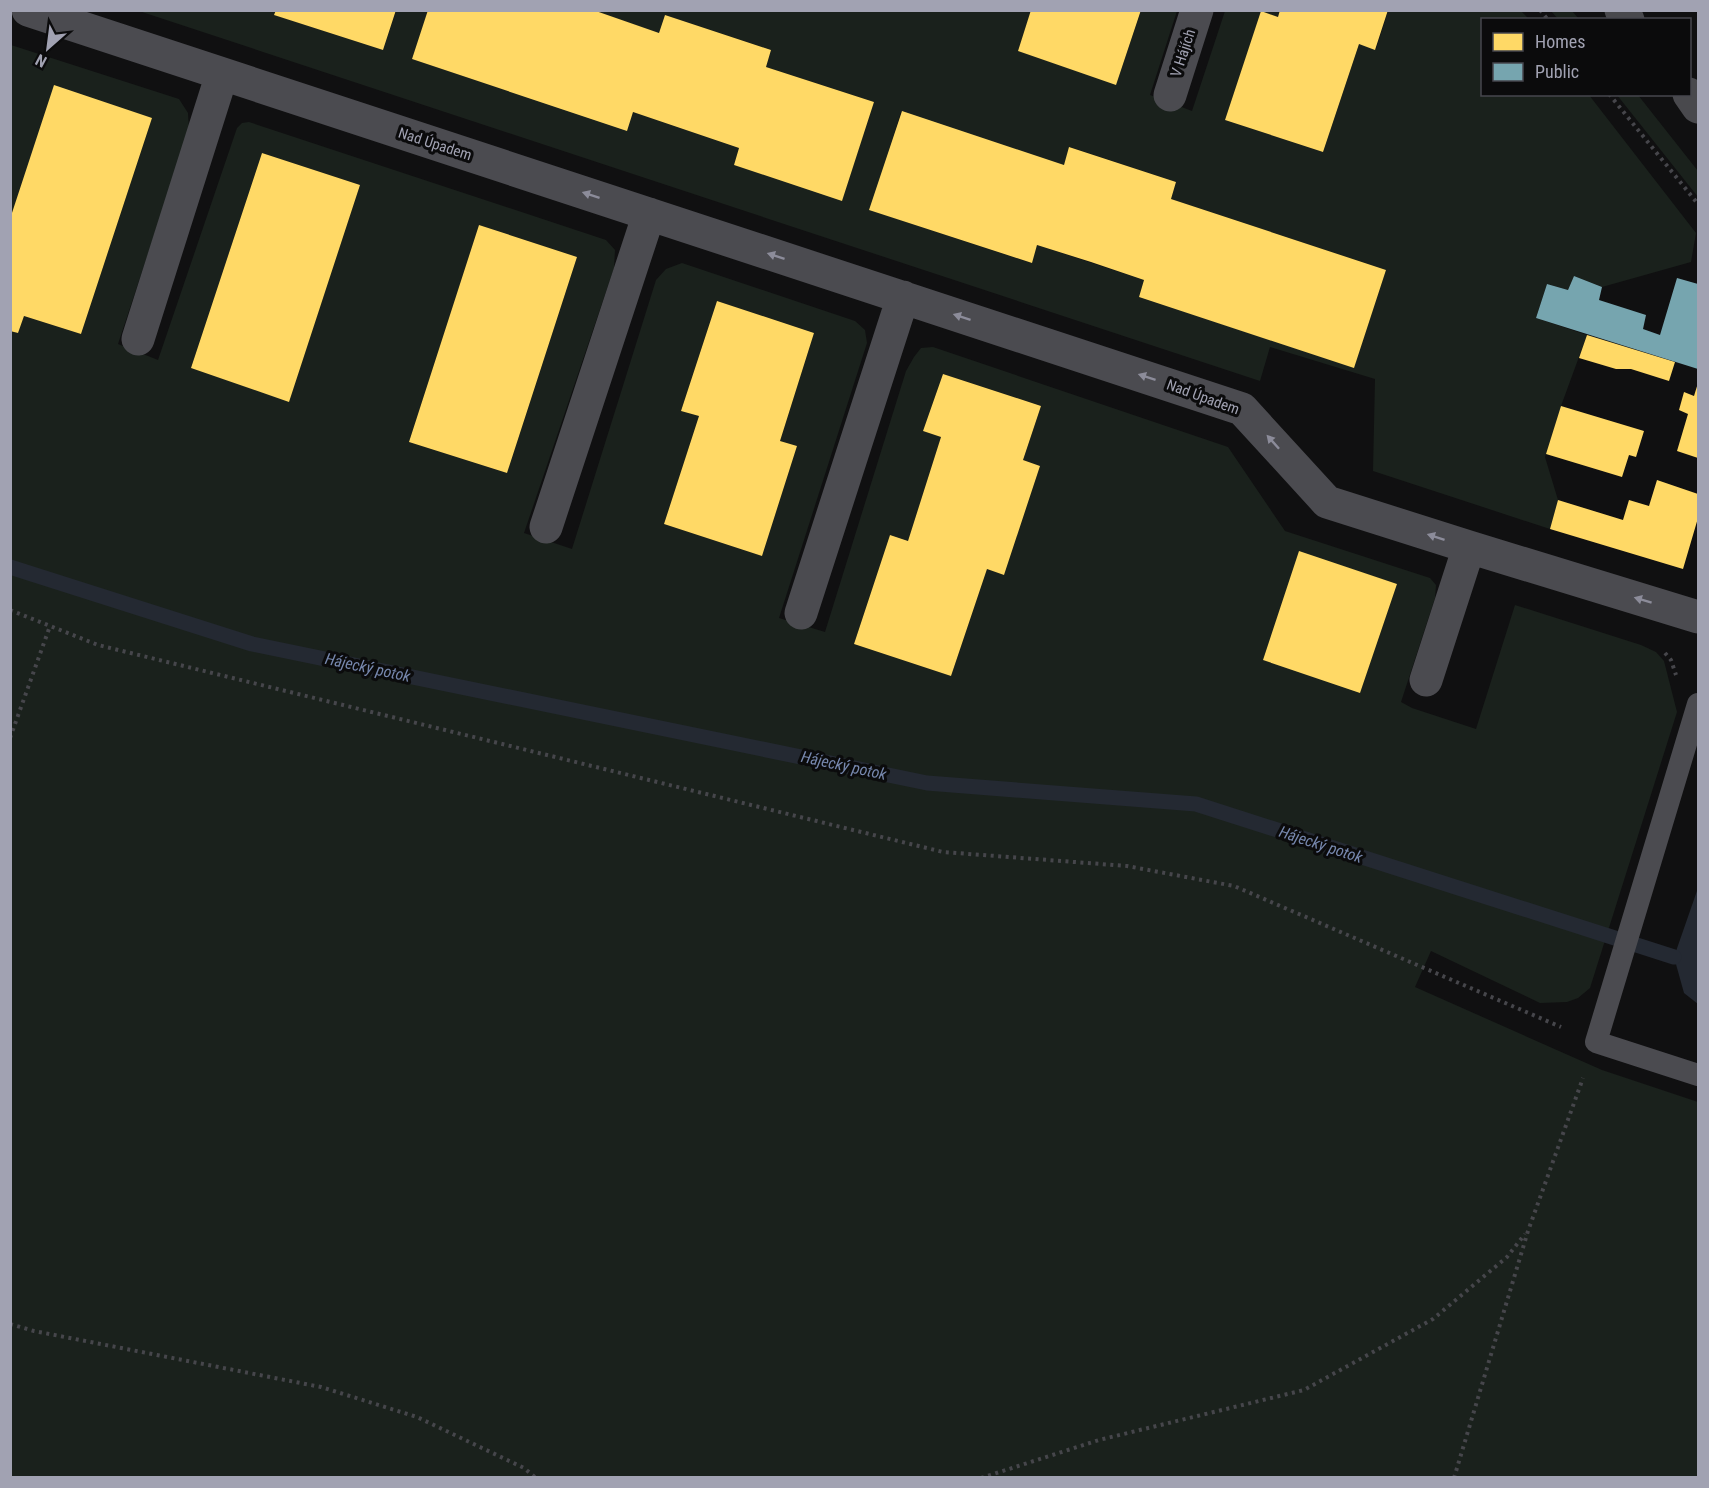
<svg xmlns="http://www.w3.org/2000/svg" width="1709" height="1488" font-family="'Roboto Condensed',sans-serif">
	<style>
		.green { fill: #1a211c; fill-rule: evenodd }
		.water { fill: #242932 }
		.homes { fill: #ffd966 }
		.public { fill: #76a5af }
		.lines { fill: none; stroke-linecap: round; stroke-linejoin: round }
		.stream { stroke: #242932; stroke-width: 15 }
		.path { stroke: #46464b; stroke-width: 4; stroke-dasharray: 3 4.5; stroke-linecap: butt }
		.lane { stroke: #4b4b50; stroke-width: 22 }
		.street { stroke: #4b4b50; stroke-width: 33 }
		.secondary { stroke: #49494d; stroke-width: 33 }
		.oneway { fill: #8c8c9a }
		.labels { text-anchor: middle; stroke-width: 6; stroke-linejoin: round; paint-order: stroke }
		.street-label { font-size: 15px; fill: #a1a2b2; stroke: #0b0b0c }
		.water-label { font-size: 16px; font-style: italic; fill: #7788ae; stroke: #0b0b0c }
	</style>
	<rect width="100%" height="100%" fill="#101011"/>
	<path class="green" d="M139 11H276L275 15 383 50 396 11H428L412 59 520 95 633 112 739 148 734 165 842 200 874 102 766 67 771 50 665 15 659 33 593 11H1031L1018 51 1116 84 1141 11H1177L1150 95 1192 111 1225 11H1280L1278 17 1261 12 1225 120 1323 152 1359 44 1376 49 1388 11H1521L1529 19 1482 20V94L1589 95 1696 233 1691 262 1602 287 1574 276 1568 290 1547 284 1536 318 1587 335 1561 406 1545 457 1558 500 1550 529 1373 471 1375 379 1270 347 1260 381ZM901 112 1064 165 1070 147 1176 182 1171 199 1386 270 1354 367 1139 297 1144 280 1037 245 1031 263 870 210Z
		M1551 11H1572L1579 19H1558Z
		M11 45 179 99 188 113 189 130 118 344 158 360 237 128 242 123 249 122 606 240 615 250 614 268 524 533 572 549 656 280 666 269 682 263 855 321 865 330 867 343 779 618 825 632 906 371 914 357 921 348 933 347 1228 447 1285 531 1430 578 1436 585 1435 598 1401 702 1412 708 1476 729 1515 605 1641 645 1656 652 1664 661 1677 712 1590 988 1578 998 1567 1002 1540 1003 1431 951 1415 987 1602 1070 1698 1102V1477H11V331L18 333 24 316 81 334 152 118 11 219ZM262 153 360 185 289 401 191 368ZM479 225 577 257 507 473 409 442ZM717 301 814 333 780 441 797 446 762 556 664 524 699 416 681 411ZM943 374 1041 406 1023 460 1040 466 1004 575 987 569 951 676 854 644 890 535 908 541 941 437 923 431ZM1299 552 1397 584 1360 692 1264 660Z
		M1617 95H1638L1698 171V197Z"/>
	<path class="water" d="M1698 888V1004L1684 993 1674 957Z"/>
	<path class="homes" d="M276 10H396L383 50 274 15Z
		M428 10H593L659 33 665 15 771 50 766 67 874 102 842 201 734 165 739 148 633 112 627 131 412 59Z
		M1031 10H1141L1116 85 1018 51Z
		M1280 10H1388L1375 50 1359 44 1323 152 1225 120 1261 11 1278 17Z
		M54 85 152 118 81 334 24 316 18 333 10 331V219Z
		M902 111 1064 165 1069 147 1176 182 1171 199 1386 270 1354 368 1139 297 1144 280 1091 262 1037 245 1032 263 869 210Z
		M262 153 360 185 289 402 191 368Z
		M479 225 577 257 507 473 409 442Z
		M717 301 814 333 780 441 797 446 762 556 664 524 699 416 681 411Z
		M1587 335 1675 362 1669 381 1631 369H1616L1579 358Z
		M943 374 1041 406 1023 460 1040 466 1004 575 987 569 951 676 854 644 890 535 908 541 941 437 923 431Z
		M1698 383V458L1677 451 1688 414 1679 410 1684 392 1694 396Z
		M1561 406 1644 431 1636 457 1629 455 1622 477 1546 454Z
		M1657 480 1698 494V518L1683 569 1550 529 1558 500 1623 520 1629 500 1649 506Z
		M1299 551 1397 584 1360 693 1263 660Z"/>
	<path class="public" d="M1574 276 1602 287 1599 300 1646 315 1643 329 1660 335 1677 278 1698 284V369L1536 318 1547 284 1568 290Z"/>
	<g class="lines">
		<path class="stream" d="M10 567 252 644 927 783 1196 804 1674 957"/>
		<path class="path" d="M1540 10 1548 20
			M1609 94 1698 204
			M10 610 98 645 943 852 1127 866 1234 886 1561 1027
			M1665 653 1671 660 1676 675
			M10 738 50 626
			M10 1324 34 1331 321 1387 417 1417 524 1468 536 1478
			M981 1478 1099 1440 1304 1390 1433 1319 1507 1257 1525 1234
			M1454 1478 1528 1231 1583 1078"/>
		<path class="lane" d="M1698 704 1596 1042 1698 1075"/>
		<path class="street" d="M28 10 1242 409 1327 502 1469 547 1698 617
			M1170 95 1197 10
			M138 339 222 74
			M546 527 649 214
			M801 613 903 297
			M1426 680 1469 547"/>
		<path class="secondary" d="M1621 10 1628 20
			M1689 94 1698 107"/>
	</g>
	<defs><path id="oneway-solid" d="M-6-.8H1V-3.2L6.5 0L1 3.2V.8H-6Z" transform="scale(1.5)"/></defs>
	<g class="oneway">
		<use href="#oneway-solid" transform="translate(591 195) rotate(-162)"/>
		<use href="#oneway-solid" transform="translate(776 256) rotate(-162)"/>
		<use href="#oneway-solid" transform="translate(962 317) rotate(-162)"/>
		<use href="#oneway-solid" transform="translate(1147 377) rotate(-162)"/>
		<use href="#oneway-solid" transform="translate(1273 442) rotate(-132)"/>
		<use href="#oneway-solid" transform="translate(1436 537) rotate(-162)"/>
		<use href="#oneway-solid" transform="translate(1643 600) rotate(-163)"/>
	</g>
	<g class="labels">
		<g class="street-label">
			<text transform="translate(1183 53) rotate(-72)" y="5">V Hájích</text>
			<text transform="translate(435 144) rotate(18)" y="5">Nad Úpadem</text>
			<text transform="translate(1203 397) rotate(20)" y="5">Nad Úpadem</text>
		</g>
		<g class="water-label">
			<text transform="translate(368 667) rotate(12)" y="6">Hájecký potok</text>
			<text transform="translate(844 765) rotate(12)" y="6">Hájecký potok</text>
			<text transform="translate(1321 844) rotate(18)" y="6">Hájecký potok</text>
		</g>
	</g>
	<rect width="1709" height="1488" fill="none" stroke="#a1a2b2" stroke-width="24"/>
	<rect x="1481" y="18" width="210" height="78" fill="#0b0b0c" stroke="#47474e" stroke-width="1.5"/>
	<rect x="1493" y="33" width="30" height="18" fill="#ffd966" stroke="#47474e" stroke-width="1.5"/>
	<text x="1535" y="48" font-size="18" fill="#a1a2b2">Homes</text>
	<rect x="1493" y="63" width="30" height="18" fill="#76a5af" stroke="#47474e" stroke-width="1.5"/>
	<text x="1535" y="78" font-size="18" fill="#a1a2b2">Public</text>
	<g transform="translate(48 48) rotate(208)" stroke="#0b0b0c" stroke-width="4.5" paint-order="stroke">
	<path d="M0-4.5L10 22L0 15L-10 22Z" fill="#a1a2b2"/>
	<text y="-9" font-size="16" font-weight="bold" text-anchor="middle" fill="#a1a2b2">N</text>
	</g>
</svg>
